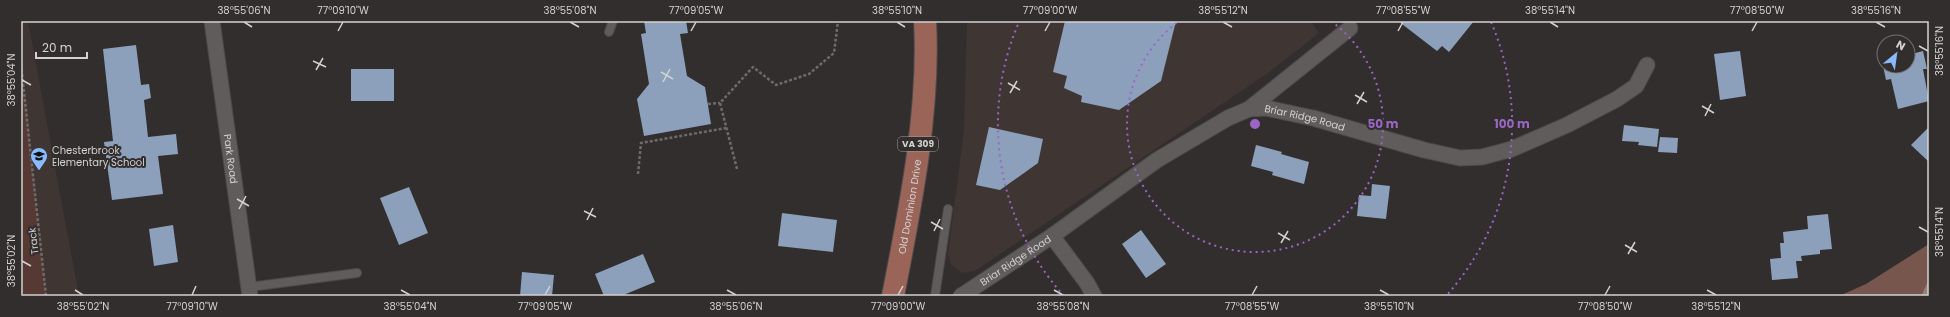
<svg xmlns="http://www.w3.org/2000/svg" width="1950" height="317" font-family="Poppins,sans-serif">
	<style>
		.built { fill: #3f3533 }
		.green { fill: #553932 }
		.forest { fill: #77564e }
		.lines { fill: none; stroke-linecap: round; stroke-linejoin: round }
		.stream { stroke: #98807a; stroke-width: 5 }
		.building { fill: #8ca0bc }
		.service-casing { stroke: #4d4a4a; stroke-width: 10 }
		.minor-casing { stroke: #4d4a4a; stroke-width: 17 }
		.primary-casing { stroke: #4d4a4a; stroke-width: 24 }
		.path { stroke: #6e6b6b; stroke-width: 2.5; stroke-dasharray: 3 2; stroke-linecap: butt }
		.service { stroke: #5f5c5b; stroke-width: 8 }
		.minor { stroke: #5f5c5b; stroke-width: 15 }
		.primary { stroke: #9a6459; stroke-width: 22 }
		.ticks { fill: none; stroke: #d3d1d1; stroke-width: 1.5 }
		.ring { fill: none; stroke: #9a66c5; stroke-width: 2; stroke-dasharray: 2 4 }
		.labels { text-anchor: middle; stroke-width: 4; stroke-linejoin: round; paint-order: stroke }
		.shield { fill: #312e2d; stroke: #a2a0a0; stroke-width: 1 }
		.shield-label { font-size: 9px; font-weight: bold; fill: #d3d1d1 }
		.street-label { font-size: 10px; fill: #d3d1d1; stroke: #312e2d }
		.poi-label { font-size: 10px; fill: #d3d1d1; stroke: #312e2d; text-anchor: start }
		.centre { fill: #9a66c5; stroke: #312e2d; stroke-width: 2 }
		.ring-label { font-size: 12px; text-anchor: middle; font-weight: bold; fill: #9a66c5; stroke: #312e2d; stroke-width: 4; stroke-linejoin: round; paint-order: stroke }
		.neatline { fill: none; stroke: #d3d1d1; stroke-width: 1.5 }
		.ticks-label { font-size: 10px; text-anchor: middle; fill: #d3d1d1 }
	</style>
	<rect width="100%" height="100%" fill="#312e2d"/>
	<path class="built" d="M21 21H28L79 296H21Z
		M967 21H1311L1319 33 1268 73 975 271 962 273 951 264 948 254 964 130Z"/>
	<path class="green" d="M21 63 46 296H21Z"/>
	<path class="forest" d="M1929 244V296H1839L1866 284Z"/>
	<g class="lines">
		<path class="stream" d="M1924 296 1929 285"/>
	</g>
	<path class="building" d="M644 21H686L688 33 680 34 687 76 705 87 711 124 644 136 637 99 649 84 641 34 646 33Z
		M1065 21H1176L1161 81 1119 110 1081 102 1082 96 1064 88 1067 76 1053 72Z
		M1398 21H1474L1449 52 1442 46 1437 51Z
		M136 45 141 85 149 84 151 98 144 100 148 137 176 134 178 154 158 156 163 194 112 200 104 142 113 141 103 49Z
		M1740 51 1746 96 1720 100 1714 54Z
		M1923 51 1927 69H1923L1929 101 1898 109 1891 79 1886 80 1882 61 1884 60V66H1908V55Z
		M351 69H394V101H351Z
		M1624 125 1659 129 1657 147 1638 145 1639 142 1622 141Z
		M989 127 1043 139 1038 163 1000 190 976 185Z
		M1929 127V162L1911 145Z
		M1660 137 1678 138 1677 153 1658 152Z
		M1256 145 1282 152 1281 154 1309 162 1304 184 1272 175 1273 172 1251 166Z
		M1372 184 1390 186 1386 219 1357 216 1359 195 1371 196Z
		M409 187 428 233 399 245 380 198Z
		M782 213 837 220 833 252 778 246Z
		M1828 214 1832 249 1820 250V254L1801 256 1802 261H1796L1798 278 1772 280 1770 259 1781 258 1780 243H1784L1783 232 1808 229 1807 216Z
		M173 225 178 262 154 266 149 229Z
		M1141 230 1166 264 1146 278 1122 244Z
		M643 254 655 282 621 296H604L595 274Z
		M522 272 554 275 552 296H520Z"/>
	<g class="lines">
		<defs>
			<path id="service" d="M609 32 613 21
				M249 287 357 273
				M935 296 948 209"/>
			<g id="minor">
				<path id="s1" d="M212 21 250 296"/>
				<path d="M1249 109 1350 28"/>
				<path d="M1052 236 1087 283 1094 296"/>
				<path id="s2" d="M961 296 1052 236 1157 160 1228 118 1249 109 1266 108 1313 118 1424 150 1460 158 1482 157 1512 149 1567 125 1617 99 1636 86 1647 65"/>
			</g>
			<g id="primary">
				<path id="s3" d="M893 296C910 209 930 110 925 21"/>
			</g>
		</defs>
		<use href="#service" class="service-casing"/>
		<use href="#minor" class="minor-casing"/>
		<use href="#primary" class="primary-casing"/>
		<path class="path" d="M21 64 46 296
			M708 104 720 103
			M737 169 720 103 753 67 776 85 809 74 834 53 838 21
			M638 174 641 143 726 128"/>
		<use href="#service" class="service"/>
		<use href="#minor" class="minor"/>
		<use href="#primary" class="primary"/>
	</g>
	<path class="ticks" d="M244 22 252 27M570 22 579 27M897 22 905 27M1223 22 1232 27M1550 22 1558 27M1876 22 1885 27M338 31 343 22M691 31 696 22M1045 31 1050 22M1398 31 1403 22M1752 31 1757 22M1919 46 1928 51M313 61 326 67M316 70 323 58M661 72 673 79M22 80 31 85M663 82 670 69M1008 83 1020 90M1010 93 1017 81M1355 95 1367 102M1357 104 1364 92M1702 106 1714 113M1705 116 1711 104M237 199 249 206M239 209 246 196M584 211 596 217M587 220 593 208M931 222 943 229M1919 227 1928 232M934 231 940 219M1278 233 1290 240M1281 243 1288 231M1625 245 1637 252M1628 254 1635 242M22 261 31 266M75 290 83 295M401 290 410 295M727 290 736 295M1054 290 1063 295M1380 290 1389 295M1707 290 1716 295M192 295 196 286M545 295 550 286M898 295 903 286M1252 295 1257 286M1605 295 1610 286"/>
	<g class="ring">
		<path d="M1331 21A128 128 0 1 1 1179 21"/>
		<path d="M1064 296A257 257 0 0 1 1019 22M1491 22A257 257 0 0 1 1446 296"/>
	</g>
	<defs>
		<symbol id="school-pin" viewBox="-11 -11 22 30"><path d="M0 17L-7.5 6A9.5 9.5 0 1 1 7.5 6Z" fill="#89bafc" stroke="#312e2d"/><path d="M0-5L7-2L0 1L-7-2ZM-4 1L0 2.5L4 1V4Q0 6-4 4Z" fill="#111"/></symbol>
	</defs>
	<g fill-rule="evenodd">
		<use href="#school-pin" x="29" y="146" width="20" height="27"/>
	</g>
	<g class="labels">
		<rect class="shield" x="898" y="137" width="40" height="14" rx="3"/>
		<g class="shield-label">
			<text x="918" y="147">VA 309</text>
		</g>
		<g class="street-label">
			<text dy="4" stroke="none"><textPath href="#s2" startOffset="401">Briar Ridge Road</textPath></text>
			<text dy="4" stroke="none"><textPath href="#s1" startOffset="139">Park Road</textPath></text>
			<text dy="4" stroke="none"><textPath href="#s3" startOffset="91">Old Dominion Drive</textPath></text>
			<text transform="translate(33 241) rotate(-97)" y="4">Track</text>
			<text dy="4" stroke="none"><textPath href="#s2" startOffset="65">Briar Ridge Road</textPath></text>
		</g>
		<g class="poi-label">
			<text x="52" y="154">Chesterbrook<tspan x="52" dy="12">Elementary School</tspan></text>
		</g>
	</g>
	<circle cx="1255" cy="124" r="6" class="centre"/>
	<g class="ring-label">
		<text x="1383" y="128">50 m</text>
		<text x="1512" y="128">100 m</text>
	</g>
	<rect width="1950" height="317" fill="none" stroke="#312e2d" stroke-width="44"/>
	<g transform="translate(1896 54) rotate(29)"><circle r="19" fill="#312e2d" stroke="#726f6f"/>
	<path d="M0-3L7 15L0 10L-7 15Z" fill="#89bafc"/>
	<text y="-6" font-size="11" font-weight="bold" text-anchor="middle" fill="#d3d1d1">N</text>
	</g>
	<path d="M36 52v6h51v-6" fill="none" stroke="#d3d1d1" stroke-width="2"/>
	<text x="42" y="52" font-size="12" fill="#d3d1d1" stroke="#312e2d" stroke-width="3" paint-order="stroke">20 m</text>
	<rect x="22" y="22" width="1906" height="273" class="neatline"/>
	<g class="ticks-label">
		<text x="244" y="14">38°55'06"N</text>
		<text x="343" y="14">77°09'10"W</text>
		<text x="570" y="14">38°55'08"N</text>
		<text x="696" y="14">77°09'05"W</text>
		<text x="897" y="14">38°55'10"N</text>
		<text x="1050" y="14">77°09'00"W</text>
		<text x="1223" y="14">38°55'12"N</text>
		<text x="1403" y="14">77°08'55"W</text>
		<text x="1550" y="14">38°55'14"N</text>
		<text x="1757" y="14">77°08'50"W</text>
		<text x="1876" y="14">38°55'16"N</text>
		<text transform="translate(1939 51) rotate(-90)" y="4">38°55'16"N</text>
		<text transform="translate(11 80) rotate(-90)" y="4">38°55'04"N</text>
		<text transform="translate(1939 232) rotate(-90)" y="4">38°55'14"N</text>
		<text transform="translate(11 261) rotate(-90)" y="4">38°55'02"N</text>
		<text x="83" y="310">38°55'02"N</text>
		<text x="192" y="310">77°09'10"W</text>
		<text x="410" y="310">38°55'04"N</text>
		<text x="545" y="310">77°09'05"W</text>
		<text x="736" y="310">38°55'06"N</text>
		<text x="898" y="310">77°09'00"W</text>
		<text x="1063" y="310">38°55'08"N</text>
		<text x="1252" y="310">77°08'55"W</text>
		<text x="1389" y="310">38°55'10"N</text>
		<text x="1605" y="310">77°08'50"W</text>
		<text x="1716" y="310">38°55'12"N</text>
	</g>
</svg>
